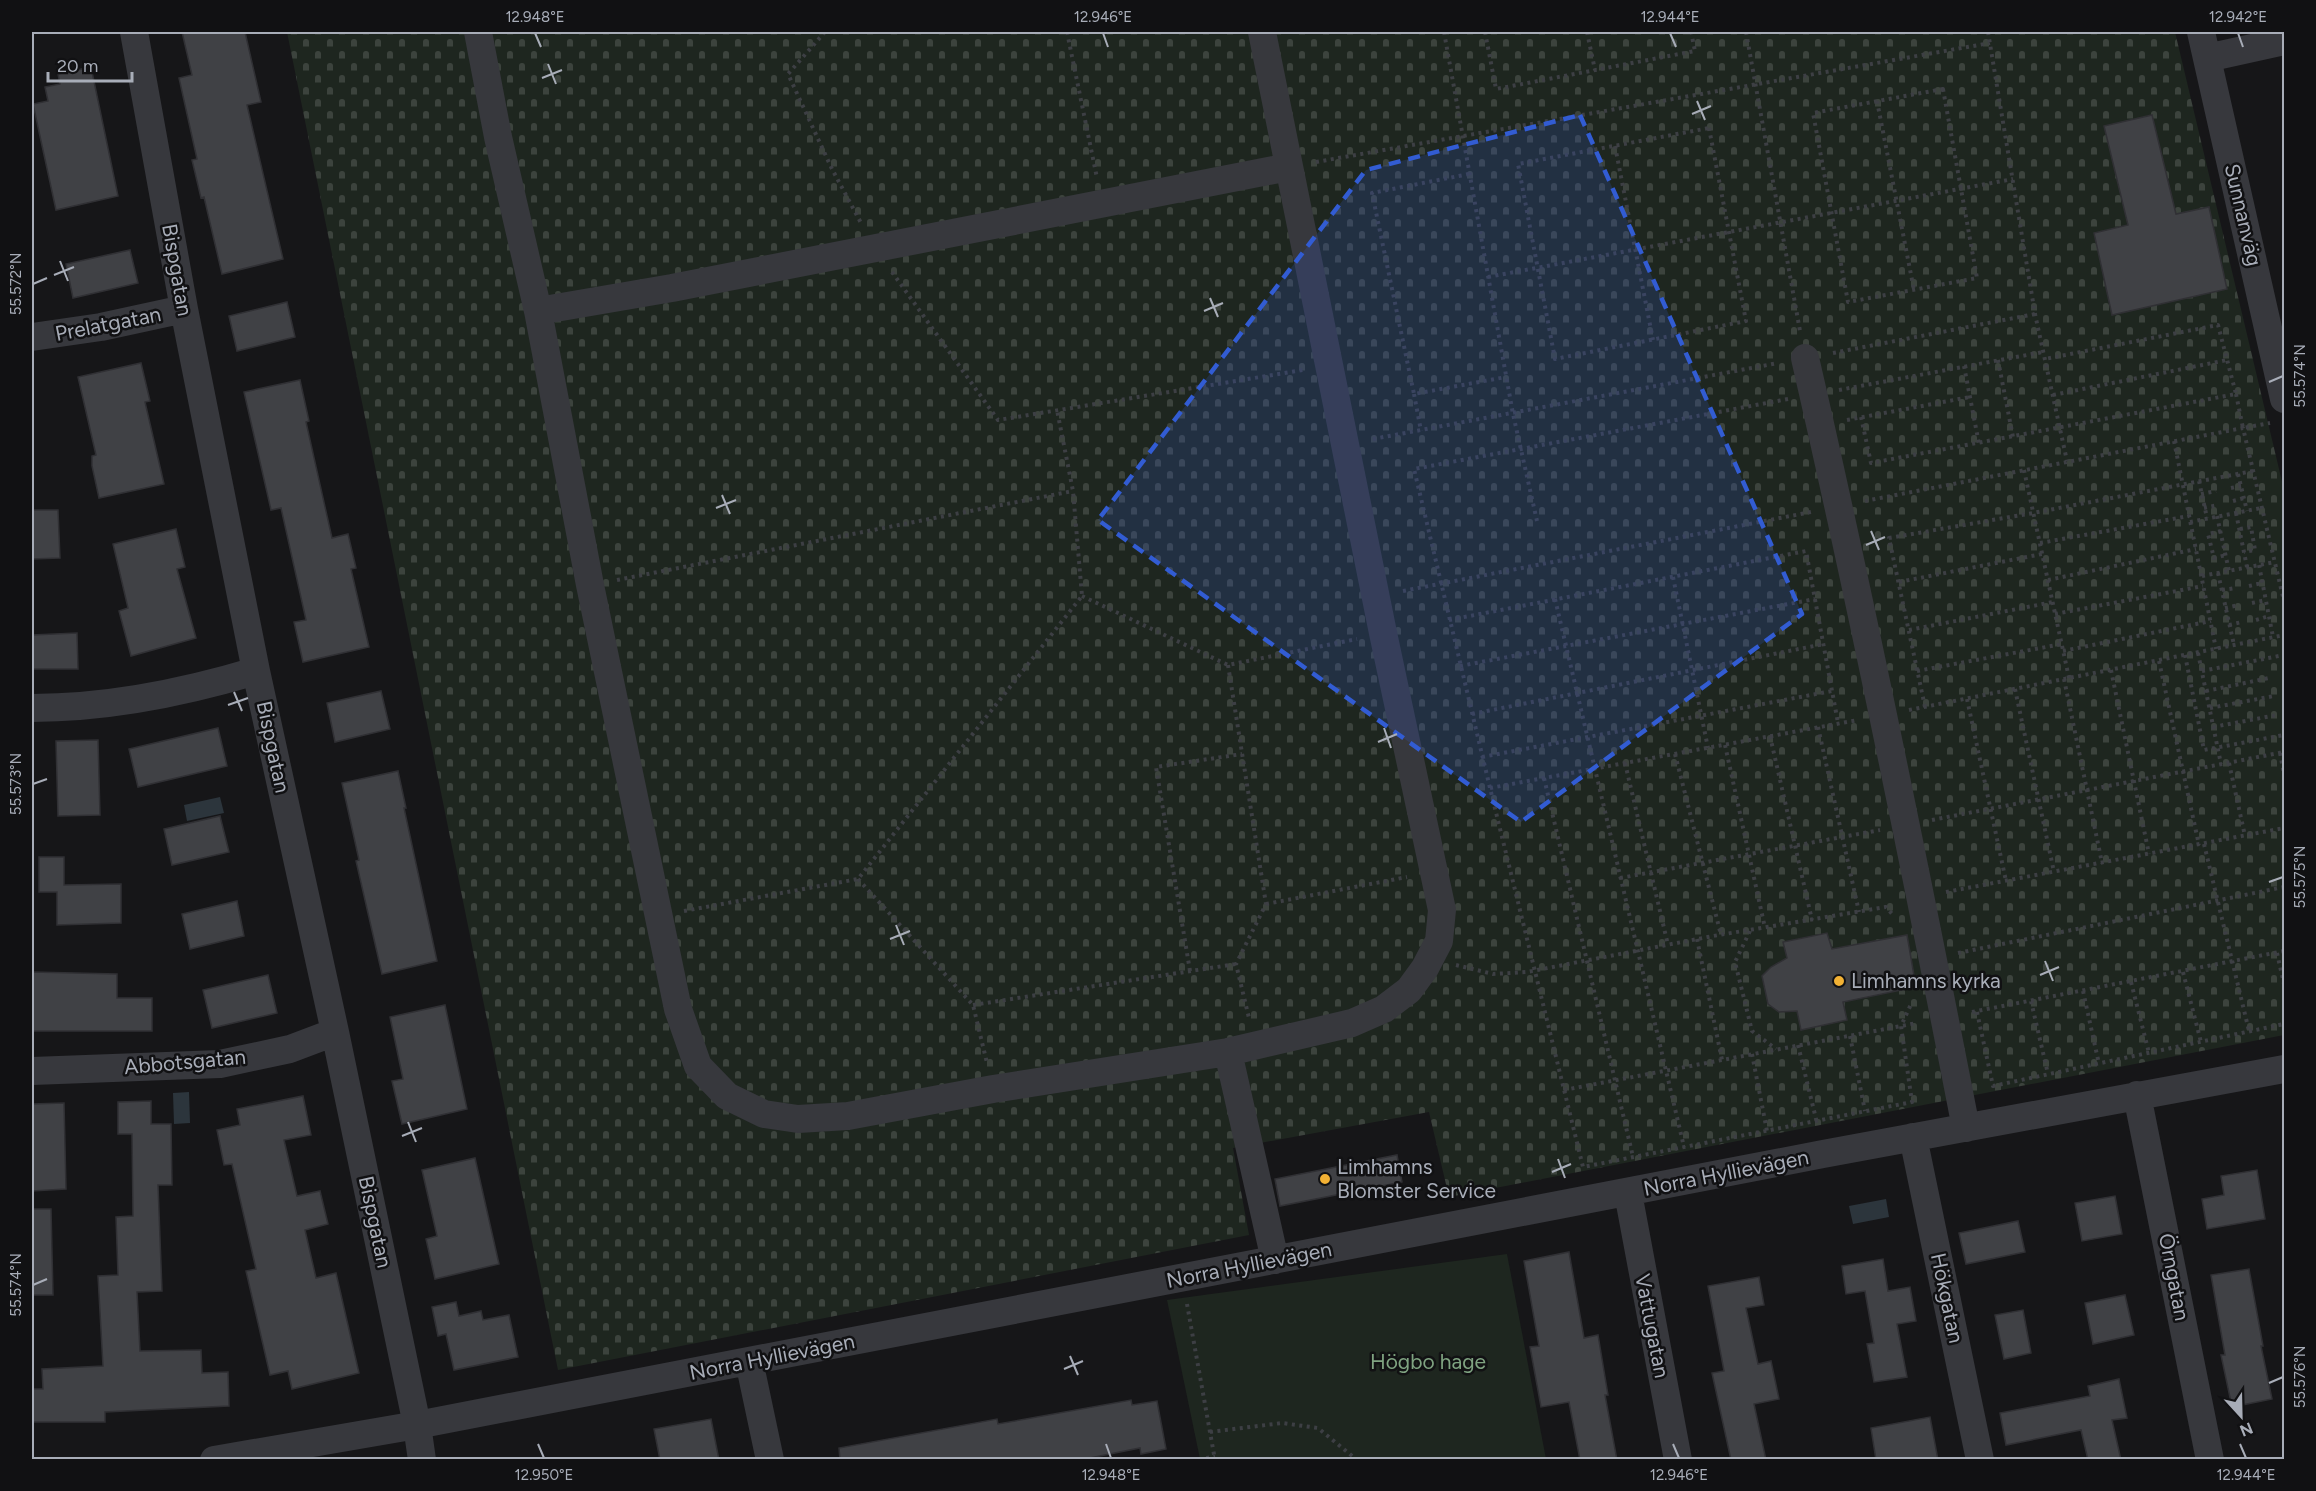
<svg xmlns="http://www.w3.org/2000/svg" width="2316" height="1491" font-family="Figtree,sans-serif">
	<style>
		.cemetery { fill: url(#cemetery-stones); fill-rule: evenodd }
		.park { fill: #1e261f }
		.water { fill: #2c353c }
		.building { fill: #404145; stroke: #303034; stroke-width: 1.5 }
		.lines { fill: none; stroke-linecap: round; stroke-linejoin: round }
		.path { stroke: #3d3f44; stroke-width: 4; stroke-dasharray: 3 4.5; stroke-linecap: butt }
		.minor { stroke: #37383d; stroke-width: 28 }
		.marked { fill: #325cd3; fill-opacity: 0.2; stroke: #325cd3; stroke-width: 4.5; stroke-dasharray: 12 8; stroke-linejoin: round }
		.ticks { fill: none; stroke: #a8adb8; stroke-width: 2 }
		.poi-dot { fill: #f2b134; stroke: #111113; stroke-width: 2 }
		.labels { text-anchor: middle; stroke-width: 5; stroke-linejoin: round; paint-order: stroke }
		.street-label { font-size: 21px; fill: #a8adb8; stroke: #111113 }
		.poi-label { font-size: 21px; fill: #a8adb8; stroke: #111113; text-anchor: start }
		.park-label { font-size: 21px; fill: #7fa381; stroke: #111113 }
		.neatline { fill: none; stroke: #a8adb8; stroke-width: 2 }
		.ticks-label { font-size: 15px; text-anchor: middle; fill: #a8adb8 }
	</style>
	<defs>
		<pattern id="cemetery-stones" width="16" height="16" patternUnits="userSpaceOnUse" patternTransform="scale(1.5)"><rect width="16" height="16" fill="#1e261f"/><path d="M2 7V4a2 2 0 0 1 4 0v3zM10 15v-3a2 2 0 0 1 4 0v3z" fill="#3c433d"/></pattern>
	</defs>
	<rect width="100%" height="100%" fill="#161618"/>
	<path class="cemetery" d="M287 32H2175L2284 490V1035L1449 1197 1429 1112 1233 1148 1249 1235 558 1370ZM1827 933 1832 949 1906 935 1916 987 1843 1002 1846 1020 1801 1030 1797 1011 1779 1012 1768 1004 1762 976 1771 967 1787 958 1783 942Z"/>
	<path class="park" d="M1507 1254 1546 1459H1200L1167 1300Z"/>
	<path class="water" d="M220 797 224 813 187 821 184 805Z
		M189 1092 190 1123 174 1124 173 1093Z
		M1886 1199 1889 1217 1853 1224 1849 1206Z"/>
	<path class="building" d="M182 32H245L261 102 247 105 283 259 222 274 204 197 201 198 192 160 197 159 179 78 192 75Z
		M91 67 118 196 56 210 33 104 48 101 45 87 60 84 58 74Z
		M2152 115 2176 214 2209 207 2227 289 2112 315 2094 233 2128 225 2104 126Z
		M130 250 138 283 73 298 66 264Z
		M287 302 295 337 237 351 229 316Z
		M141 363 150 401 145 402 164 484 99 498 92 466V456L96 455 78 377Z
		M300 380 309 421 306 422 332 538 348 534 356 568 351 569 369 647 303 662 294 622 306 620 281 508 271 510 244 392Z
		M32 510H58L60 558 32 559Z
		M176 529 185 567 177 569 196 638 131 656 119 611 128 608 113 544Z
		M77 633 78 669H32V635Z
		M381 691 390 729 335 742 327 703Z
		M218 728 227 766 138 787 129 749Z
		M98 740 100 815 58 816 56 741Z
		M398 771 406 808H404L437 961 382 974 356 861 359 860 342 783Z
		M220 816 229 852 172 865 164 829Z
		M39 857H64V885L121 884V923L57 925V892H39Z
		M237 901 244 936 190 949 182 914Z
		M1827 933 1832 949 1907 935 1916 987 1843 1002 1847 1020 1801 1030 1797 1011 1779 1012 1768 1004 1762 976 1771 967 1787 958 1783 942Z
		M32 972 117 974V998H152V1031H32Z
		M268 975 277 1013 212 1028 203 990Z
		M445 1005 467 1109 402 1124 392 1081 403 1079 390 1017Z
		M303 1096 311 1135 284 1140 297 1196 320 1191 328 1224 305 1230 316 1278 336 1273 359 1373 292 1389 288 1371 270 1375 246 1271 256 1269 232 1164 224 1165 217 1130 240 1125 237 1109Z
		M151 1101V1124H171L172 1185H158L162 1291 137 1292 140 1351 201 1350 202 1373 228 1372 229 1406 105 1412V1422H32V1389H43L42 1369 103 1366 98 1276 118 1275 116 1217 133 1216 132 1134H118V1102Z
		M64 1103 66 1189 32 1191V1104Z
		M1397 1155 1402 1182 1280 1206 1275 1179Z
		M475 1158 499 1264 435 1279 426 1239 437 1236 422 1170Z
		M2257 1170 2265 1219 2207 1229 2202 1199 2224 1195 2221 1176Z
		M2115 1196 2122 1234 2082 1241 2075 1203Z
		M32 1209H51L53 1295H32Z
		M2018 1221 2025 1252 1966 1264 1959 1233Z
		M1569 1252 1584 1338 1598 1335 1608 1395H1605L1617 1460H1580L1569 1402 1541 1407 1530 1347 1539 1346 1524 1261Z
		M1883 1259 1888 1291 1910 1287 1916 1321 1897 1324 1907 1377 1874 1382 1867 1344 1874 1343 1865 1291 1846 1294 1842 1266Z
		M2249 1269 2263 1346H2261L2272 1399 2232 1407 2221 1355H2225L2211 1275Z
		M1759 1277 1764 1305 1746 1308 1758 1364 1771 1361 1779 1399 1754 1404 1766 1460H1731L1712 1373 1724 1371 1708 1286Z
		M2125 1295 2134 1335 2093 1344 2085 1303Z
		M456 1302 459 1316 481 1311 483 1320 509 1315 518 1357 454 1370 446 1334 438 1336 432 1307Z
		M2023 1310 2031 1353 2004 1359 1995 1315Z
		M2119 1379 2127 1418 2112 1420 2121 1460H2088L2081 1430 2006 1445 2000 1413 2090 1396 2088 1386Z
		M1131 1400 1132 1405 1157 1401 1166 1449 1141 1454 1140 1448 1080 1460H840L839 1448 997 1419 998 1424Z
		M1930 1417 1938 1460H1876L1871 1428Z
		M711 1419 719 1460H660L654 1429Z"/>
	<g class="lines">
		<path class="path" d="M825 32 788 74 832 169 861 223
			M1067 32 1097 178
			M1444 32 1513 414 1537 521
			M1485 32 1496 89 1695 51 1691 32
			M1587 32 1595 70
			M1746 32 1800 331
			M1797 32H1801
			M1988 32 2035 314 2067 461
			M1943 89 1977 278 1848 302 1813 113Z
			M1877 101 1914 290
			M1709 128 1746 321 1555 359 1518 164Z
			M1615 146 1653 340
			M1316 162 1990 43
			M1469 174 1372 193 1414 394 1506 377
			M892 272 998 420 1303 370
			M1488 277 2013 179
			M1833 353 2035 314
			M1998 360 2013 437
			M1964 366 1979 444
			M1839 390 2043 352
			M1414 394 1421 431
			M2236 394 2243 428 2270 423
			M2053 395 2227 360
			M1788 399 1414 469 1490 788 1583 1167 1912 1102 1901 1026 1912 1002
			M1861 417 1871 463 2236 394 2218 325 2045 359
			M1847 420 1970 397
			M1373 439 1778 363
			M2174 441 2216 649
			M2024 470 2069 678
			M2238 474 2247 511
			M2199 481 2207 518
			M2231 488 2241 486
			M2201 494 2216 491
			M1865 501 2243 428 2284 601
			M2233 501 2244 498
			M2204 508 2218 505
			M2236 513 2247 567
			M2217 516 2229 571
			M2190 522 2261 508
			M2240 529 2251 527 2255 550 2244 552
			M2221 531 2208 534 2214 558 2226 555
			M2040 543 2189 516
			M2259 565 2273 637
			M2218 573 2234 645
			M2202 576 2275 562
			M1673 577 1708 748
			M617 580 1073 491
			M2048 580 2196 549
			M1899 582 2042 554
			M2249 586 2262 583
			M2222 590 2236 588
			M1403 591 1811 512
			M1082 596 1228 665 1357 639
			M1555 599 1684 1147
			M2252 603 2266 600
			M2225 608 2239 605
			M2055 614 2203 586
			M1449 620 1806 551 1838 723
			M2256 620 2269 616
			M2229 625 2242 622
			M1909 630 2053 602
			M2063 651 2211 621
			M2198 653 2221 764
			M2185 655 2204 750 2284 735
			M2159 661 2199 845
			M1228 665 1266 904 1236 964 1249 1018
			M1460 666 1815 599
			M2111 670 2149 854
			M1917 671 2062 644
			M2202 671 2284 655
			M2064 679 2102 863
			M2015 689 2054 872
			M2206 691 2269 678
			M1967 699 2006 881
			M1925 707 1889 538 2033 513 2253 471
			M2210 708 2274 696
			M1909 710 2284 635
			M1472 714 1824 644
			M1818 727 1859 912
			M2213 727 2277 715
			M1770 736 1812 920
			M1725 745 1765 928
			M2280 753 2284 774
			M1675 754 1721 935
			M1482 757 1832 691
			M1625 763 1668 945
			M2229 763 2245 836
			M1544 778 1633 1157
			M1490 788 1858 720
			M1932 820 2284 752
			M2204 844 2249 1031
			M1620 878 1880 830
			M858 879 973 1005 987 1063
			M1946 892 2284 828
			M1266 904 1407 877
			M684 911 858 879 1082 596 1073 491 1057 410
			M1750 931 1735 962 1752 1031 1776 1049
			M1697 939 1722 1060
			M1958 953 2284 887
			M2277 953 2284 984
			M1456 965 1493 974 1527 972 1713 936 1886 907 1894 916
			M1190 971 1156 767 1242 754
			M2183 972 2201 1042
			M2131 982 2149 1053
			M2083 991 2099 1064
			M2031 1001 2048 1074
			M973 1005 1236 964
			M1972 1012 2284 951
			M1977 1012 1993 1086 2284 1024
			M1850 1036 1865 1111
			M1798 1045 1817 1123
			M1752 1054 1767 1131
			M1564 1090 1917 1023
			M1187 1304 1215 1460
			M1210 1432 1282 1423 1318 1428 1357 1460
			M1199 1460 1215 1456"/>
		<path class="minor" d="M134 32 184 309 256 671 335 1032 417 1425 422 1460
			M478 32 498 137 538 311 590 585 678 1009 698 1066 727 1096 764 1114 798 1119 848 1116 993 1089 1228 1052 1352 1023 1384 1009 1409 990 1425 968 1439 941 1442 910 1383 633 1262 32
			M2201 32 2284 399
			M2207 58 2284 41
			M538 311 672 288 1289 167
			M32 337 101 327 184 309
			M1805 358C1864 614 1916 871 1966 1128
			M32 708C108 708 183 693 256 671
			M1228 1052 1275 1260
			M32 1071 220 1064 290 1049 335 1032
			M2137 1095 2210 1460
			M1913 1137 1980 1460
			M1628 1193 1678 1460
			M749 1361 770 1460
			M214 1460 417 1425 1823 1154 2284 1069"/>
	</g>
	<path class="marked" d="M1580 115 1802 614 1521 822 1098 520 1366 170Z"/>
	<path class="ticks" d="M535 33 541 47M1103 33 1108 47M1670 33 1676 47M2238 33 2243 47M548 64 556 84M542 78 562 70M1697 101 1705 120M1692 114 1711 106M60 261 68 281M54 275 74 267M33 284 47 278M1210 298 1218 317M1204 311 1223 303M2269 382 2283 376M722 495 730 514M716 508 736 500M1871 531 1879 550M1866 545 1885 537M234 692 242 711M228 705 248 698M1384 728 1391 748M1378 742 1397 734M33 784 47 779M2269 882 2283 877M896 925 904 945M890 939 910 931M2045 961 2053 981M2040 975 2059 967M408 1122 416 1142M402 1136 422 1128M1558 1159 1565 1178M1552 1172 1571 1164M33 1285 47 1279M1070 1356 1078 1375M1064 1369 1083 1361M2269 1383 2283 1377M538 1444 544 1458M1106 1444 1111 1458M1673 1444 1679 1458M2240 1444 2246 1458"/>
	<g class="poi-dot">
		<circle cx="1839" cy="981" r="6"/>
		<circle cx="1325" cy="1179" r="6"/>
	</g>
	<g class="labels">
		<g class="street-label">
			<text transform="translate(2243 215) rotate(77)" y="7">Sunnanväg</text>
			<text transform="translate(177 270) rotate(80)" y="7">Bispgatan</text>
			<text transform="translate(108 324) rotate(-11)" y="7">Prelatgatan</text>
			<text transform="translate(273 747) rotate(78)" y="7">Bispgatan</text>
			<text transform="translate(185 1062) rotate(-5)" y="7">Abbotsgatan</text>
			<text transform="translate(1726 1173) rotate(-11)" y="7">Norra Hyllievägen</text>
			<text transform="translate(375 1222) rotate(78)" y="7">Bispgatan</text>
			<text transform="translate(1249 1265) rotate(-11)" y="7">Norra Hyllievägen</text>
			<text transform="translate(2174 1277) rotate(79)" y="7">Örngatan</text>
			<text transform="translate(1947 1298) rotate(78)" y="7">Hökgatan</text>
			<text transform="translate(1652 1326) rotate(79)" y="7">Vattugatan</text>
			<text transform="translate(772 1357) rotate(-11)" y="7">Norra Hyllievägen</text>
		</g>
		<g class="poi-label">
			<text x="1851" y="988">Limhamns kyrka</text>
			<text x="1337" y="1174">Limhamns<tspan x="1337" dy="24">Blomster Service</tspan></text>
		</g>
		<g class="park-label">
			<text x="1428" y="1369">Högbo hage</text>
		</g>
	</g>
	<rect width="2316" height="1491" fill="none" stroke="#111113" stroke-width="66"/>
	<g transform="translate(2241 1416) rotate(158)" stroke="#111113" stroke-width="4.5" paint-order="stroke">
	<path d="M0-4.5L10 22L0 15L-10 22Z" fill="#a8adb8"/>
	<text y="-9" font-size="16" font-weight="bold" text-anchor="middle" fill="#a8adb8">N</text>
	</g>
	<path d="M48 72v9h84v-9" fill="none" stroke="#a8adb8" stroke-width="3"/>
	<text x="57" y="72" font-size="18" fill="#a8adb8" stroke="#111113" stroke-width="4.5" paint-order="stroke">20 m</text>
	<rect x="33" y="33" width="2250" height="1425" class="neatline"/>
	<g class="ticks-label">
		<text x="535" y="22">12.948°E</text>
		<text x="1103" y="22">12.946°E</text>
		<text x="1670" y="22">12.944°E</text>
		<text x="2238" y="22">12.942°E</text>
		<text transform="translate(16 284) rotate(-90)" y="5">55.572°N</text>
		<text transform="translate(2300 376) rotate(-90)" y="5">55.574°N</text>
		<text transform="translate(16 784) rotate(-90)" y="5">55.573°N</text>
		<text transform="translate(2300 877) rotate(-90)" y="5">55.575°N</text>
		<text transform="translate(16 1285) rotate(-90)" y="5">55.574°N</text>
		<text transform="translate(2300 1377) rotate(-90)" y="5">55.576°N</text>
		<text x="544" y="1480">12.950°E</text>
		<text x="1111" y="1480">12.948°E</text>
		<text x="1679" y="1480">12.946°E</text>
		<text x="2246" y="1480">12.944°E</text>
	</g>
</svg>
